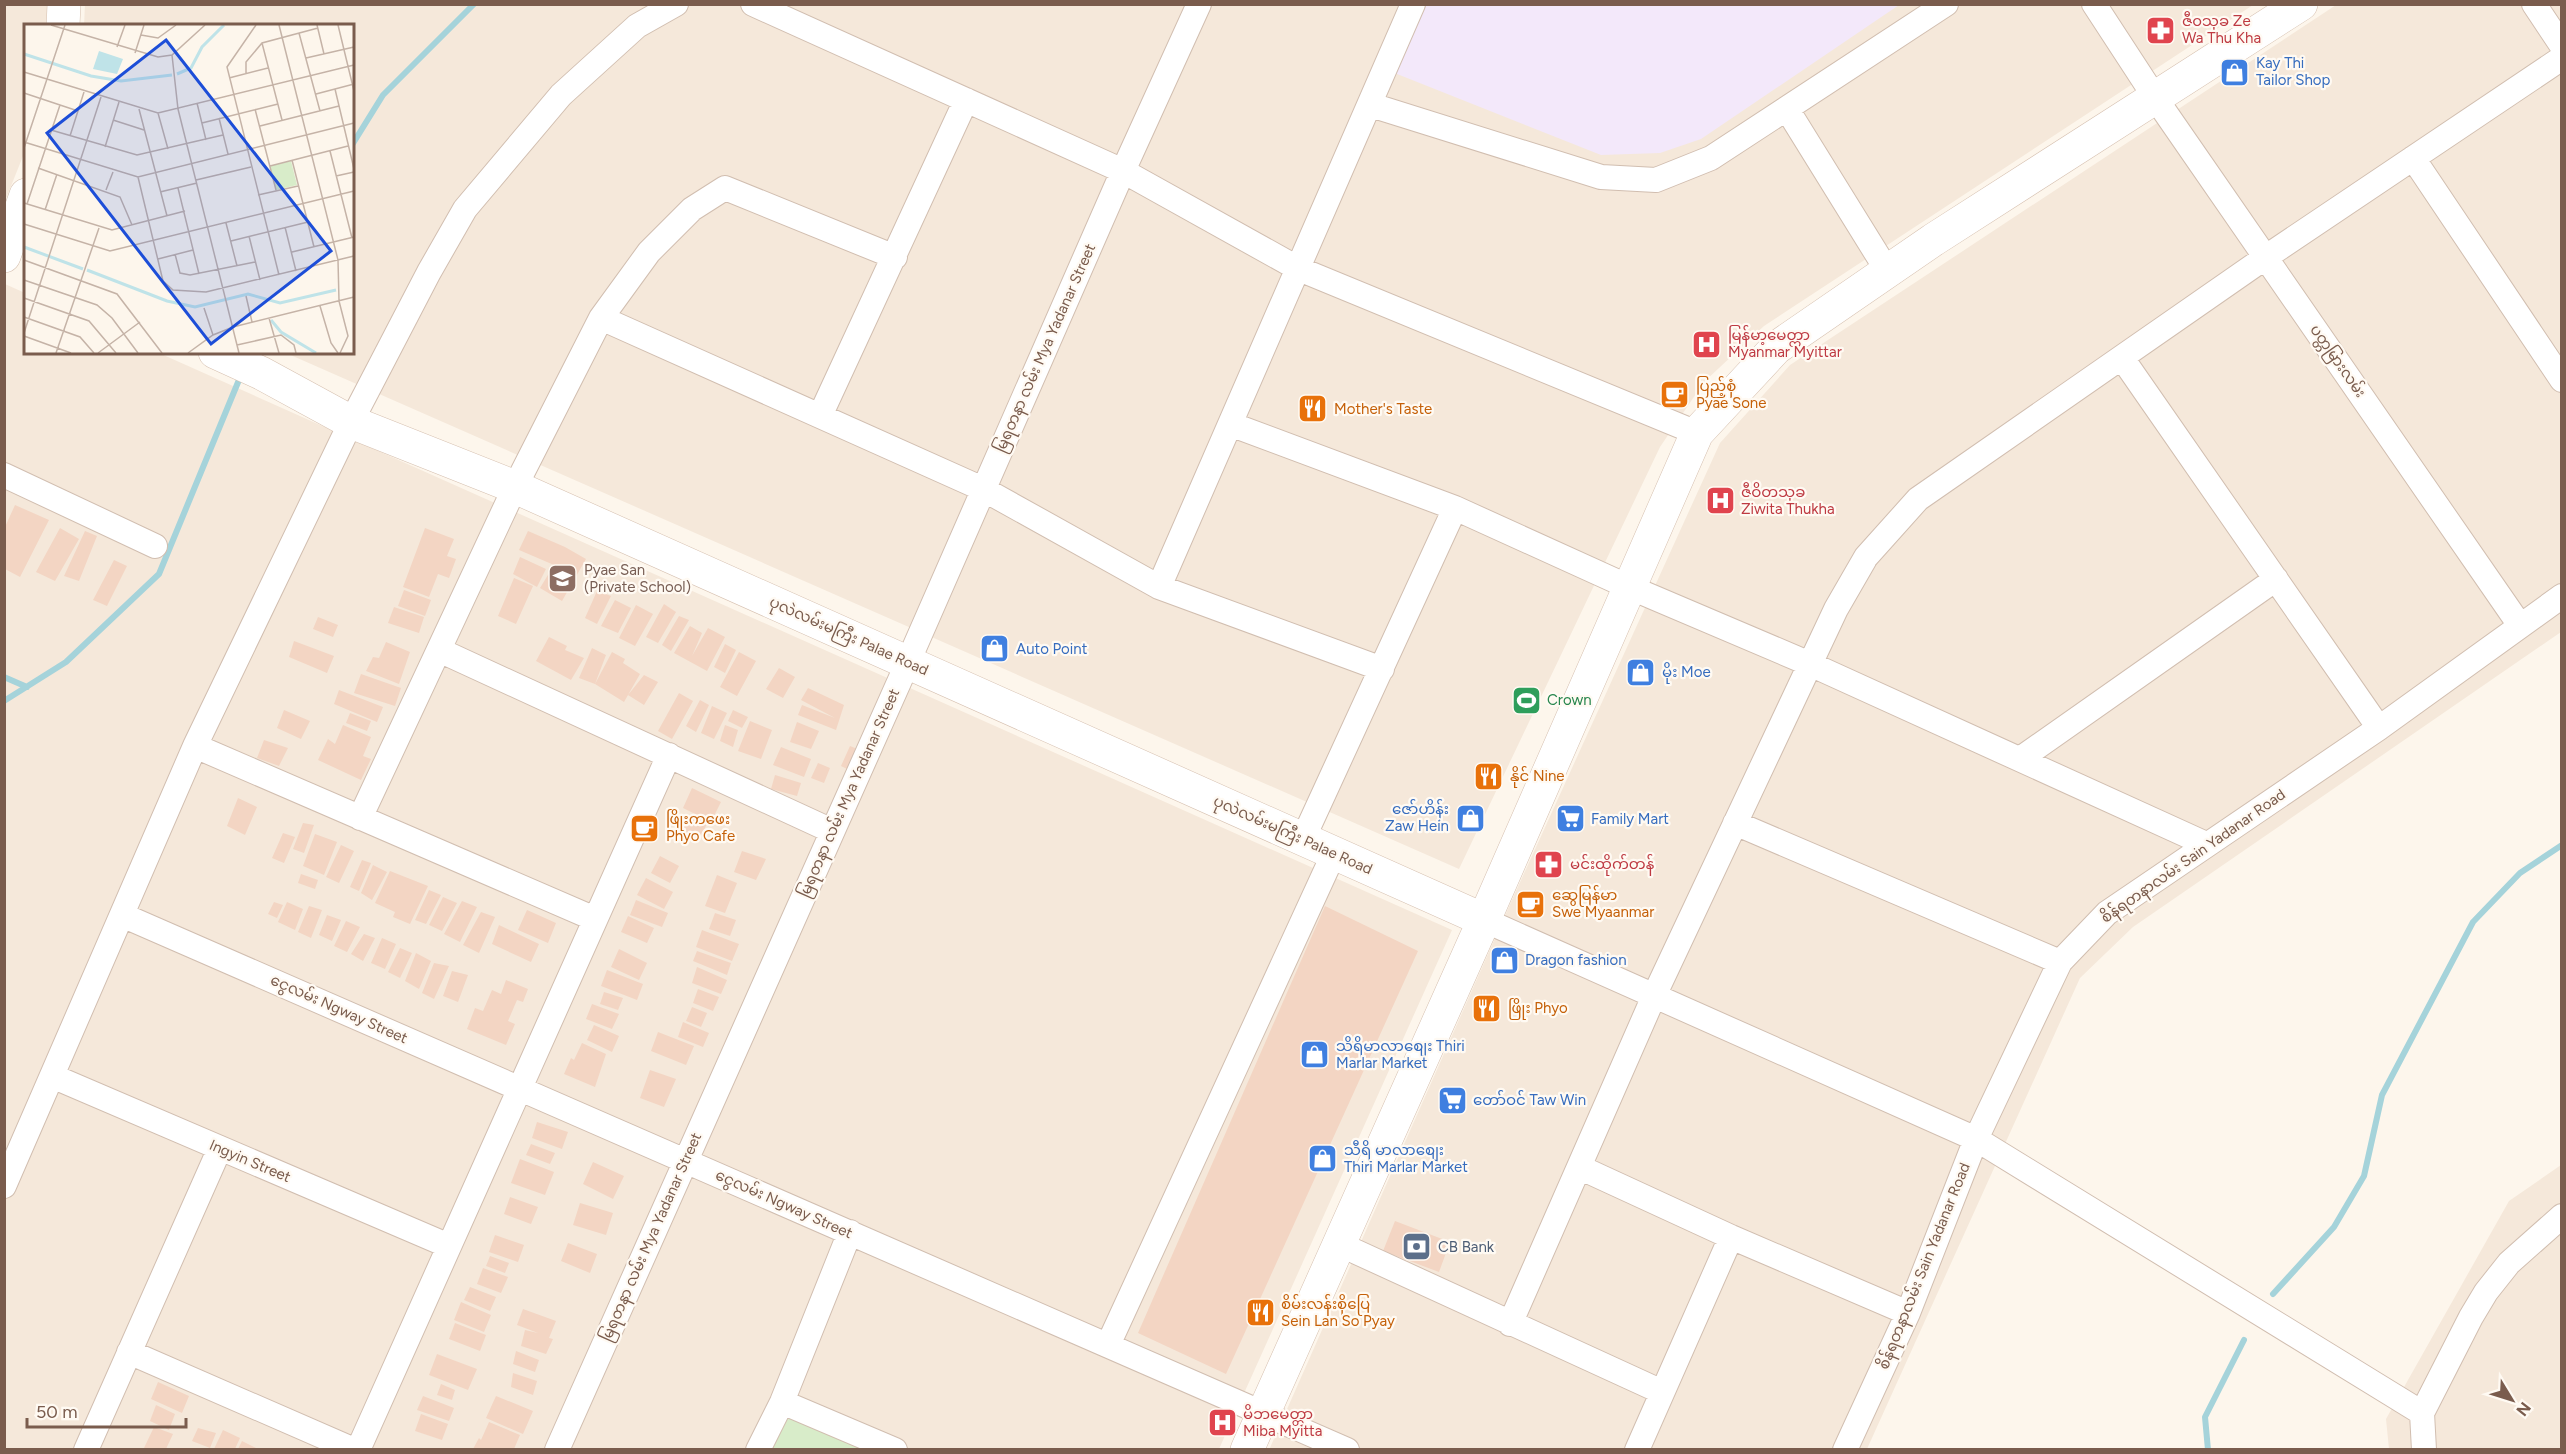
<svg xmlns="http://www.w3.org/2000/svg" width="2566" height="1454" font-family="Figtree,'Noto Sans Myanmar',sans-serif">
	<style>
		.residential { fill: #f5e8da }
		.education { fill: #f3e8fa }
		.green { fill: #d8ecc9 }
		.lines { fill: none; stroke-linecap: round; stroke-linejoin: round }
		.stream { stroke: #a5d3da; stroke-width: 6 }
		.building { fill: #f3d5c3 }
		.street-casing { stroke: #d1beb0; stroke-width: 26 }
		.secondary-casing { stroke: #d6c0b0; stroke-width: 34 }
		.street { stroke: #fff; stroke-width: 24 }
		.secondary { stroke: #fff; stroke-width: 33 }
		.labels { text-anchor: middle; stroke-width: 4.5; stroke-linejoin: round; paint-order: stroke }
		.health-label { font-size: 15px; fill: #be3a42; stroke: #fffaf3; text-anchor: start }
		.shop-label { font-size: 15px; fill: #366cbe; stroke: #fffaf3; text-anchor: start }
		.street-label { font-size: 15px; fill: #7a5c4d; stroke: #fffaf3 }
		.food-label { font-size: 15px; fill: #c56008; stroke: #fffaf3; text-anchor: start }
		.education-label { font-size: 15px; fill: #785e54; stroke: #fffaf3; text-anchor: start }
		.leisure-label { font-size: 15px; fill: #27864d; stroke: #fffaf3; text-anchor: start }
		.service-label { font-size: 15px; fill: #4e5e75; stroke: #fffaf3; text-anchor: start }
		.inset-river { fill: none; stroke: #bfe3e8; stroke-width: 3 }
		.inset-road { fill: none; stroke: #c5b3a7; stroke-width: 1.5 }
		.view { fill: #1d4ed8; fill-opacity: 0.15; stroke: #1d4ed8; stroke-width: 3 }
		.inset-edge { fill: none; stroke: #7a5c4d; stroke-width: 3 }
	</style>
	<rect width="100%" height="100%" fill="#fdf6ec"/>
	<path class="residential" d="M85 4 2253 5 1764 326 1704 382 1660 447 1459 869 286 353 352 352V26H84Z
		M5 5H49L48 25 26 26 25 151 5 201Z
		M2336 5H2561V632L2133 927 2080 978 1867 1449 1269 1450 1511 902 1720 443 1790 365Z
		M5 284 25 293 26 352 159 353 1452 930 1219 1449 5 1450Z
		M2561 1165V1449H2389L2386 1419 2509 1201Z"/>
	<path class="education" d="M1413 5H1899L1701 139 1660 153 1601 155 1387 70Z"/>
	<path class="green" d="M782 1402 889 1450H761Z"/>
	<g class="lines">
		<path class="stream" d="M352 145 383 95 474 4
			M4 677 27 687
			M4 701 66 662 159 574 241 375
			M2273 1294 2334 1227 2364 1176 2382 1095 2473 922 2520 873 2562 845
			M2208 1450 2205 1417 2244 1340"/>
	</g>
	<path class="building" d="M15 505 49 520 20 577 5 569V527Z
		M60 528 79 539 55 581 36 572Z
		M425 528 454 539 447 556 456 559 449 578 438 574 429 597 403 587Z
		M85 531 97 536 79 581 64 576Z
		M528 531 565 547 586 559 562 601 540 588 554 565 519 550Z
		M520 557 546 569 537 587 513 574Z
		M114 560 127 566 107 606 93 600Z
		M514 578 533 586 516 624 498 616Z
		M404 590 431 600 425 616 398 606Z
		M597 591 611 596 597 624 585 618Z
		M615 600 631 608 618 633 601 626Z
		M664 604 676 612 658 643 646 637Z
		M636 605 653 614 635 646 619 638Z
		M394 607 424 617 419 633 388 623Z
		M679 616 689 620 671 651 662 645Z
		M318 617 338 625 333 637 313 629Z
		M690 626 702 633 692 656 708 628 725 637 707 671 674 653Z
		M549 637 567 646 565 650 584 658 571 680 536 661Z
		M294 641 334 656 327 673 289 657Z
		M386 642 410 652 399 684 366 671 373 657 379 658Z
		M725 644 736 650 725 673 714 667Z
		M592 648 606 655 595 684 579 678Z
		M612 652 625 659 623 663 640 674 624 702 595 684Z
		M739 652 756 661 737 696 720 687Z
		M779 668 795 677 783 698 766 689Z
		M361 674 401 688 395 706 354 693Z
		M644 675 658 682 644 705 628 695Z
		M808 688 844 705 836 730 798 715 802 705 835 718 801 700Z
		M339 690 383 707 377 722 334 704Z
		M679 693 693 701 672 739 658 731Z
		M700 700 709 705 696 732 686 726Z
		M712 706 727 713 714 739 701 733Z
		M284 710 310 721 301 739 277 728Z
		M733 710 748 717 742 728 728 721Z
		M350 713 371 721 367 731 346 723Z
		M750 721 772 730 761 759 738 751Z
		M797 722 819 731 811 749 790 742Z
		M343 725 371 737 363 756 371 759 361 780 318 760 328 739 335 744Z
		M725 725 738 730 733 747 720 741Z
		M264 740 288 748 279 766 257 758Z
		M850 746 860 750 851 771 841 766Z
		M781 747 811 759 804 777 773 765Z
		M818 763 830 768 824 783 811 778Z
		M775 775 801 783 797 796 771 789Z
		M692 788 721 802 711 822 683 808Z
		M238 798 257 807 245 835 227 826Z
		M686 814 707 824 699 840 678 831Z
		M303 823 314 825 304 853 293 849Z
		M283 833 295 837 284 863 272 858Z
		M315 834 337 842 324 875 303 866Z
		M341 845 354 851 339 883 326 877Z
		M742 851 766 859 756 880 734 872Z
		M660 856 679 866 670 883 651 873Z
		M362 860 371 863 359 891 350 887Z
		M373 865 387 872 372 900 361 893Z
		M390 871 428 886 410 924 393 917 395 912 375 903Z
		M301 874 318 880 315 889 298 883Z
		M717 875 737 883 725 913 705 906Z
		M646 878 673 892 664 909 637 895Z
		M429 890 441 895 426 924 415 920Z
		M443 897 457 903 442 931 429 925Z
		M636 900 668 913 662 927 630 915Z
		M462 901 477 907 460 942 444 934Z
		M274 902 283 905 277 918 268 914Z
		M287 902 303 909 295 930 278 922Z
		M309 906 322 910 311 938 298 932Z
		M1325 906 1418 951 1226 1374 1138 1333Z
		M527 910 556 923 548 943 518 930Z
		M481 912 495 917 479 953 463 945Z
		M715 913 736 920 730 936 709 929Z
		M327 915 341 920 332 941 319 935Z
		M628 916 654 928 647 943 621 932Z
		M346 921 360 927 347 952 334 946Z
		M499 925 539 944 531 962 492 944Z
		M702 930 739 944 732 961 696 947Z
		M364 934 375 938 363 961 351 954Z
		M382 938 396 944 385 969 371 963Z
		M400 948 412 953 400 978 388 972Z
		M619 949 647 963 639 980 611 967Z
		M697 951 731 963 727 975 693 961Z
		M416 953 431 961 419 989 405 981Z
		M434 963 449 966 434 999 422 993Z
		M697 967 727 980 721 994 692 983Z
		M607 970 643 984 637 1000 601 986Z
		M452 971 468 975 458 1002 443 996Z
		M506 980 528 989 523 1002 517 1000 508 1021 515 1024 506 1045 467 1029 475 1008 483 1011 492 990 501 994Z
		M698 989 719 997 713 1011 693 1003Z
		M604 992 623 998 618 1010 600 1004Z
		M592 1004 619 1014 612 1029 586 1019Z
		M692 1007 707 1013 701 1027 686 1021Z
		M683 1022 709 1033 703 1047 678 1037Z
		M594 1025 619 1036 612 1052 587 1040Z
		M658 1032 694 1046 686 1065 651 1051Z
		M582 1043 606 1054 595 1087 564 1074 571 1058 574 1060Z
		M650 1070 676 1079 664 1107 640 1098Z
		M537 1122 568 1132 562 1149 532 1138Z
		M531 1144 555 1153 550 1164 526 1155Z
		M520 1159 554 1172 545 1195 511 1183Z
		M593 1162 624 1176 613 1199 583 1184Z
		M510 1197 538 1207 531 1224 504 1214Z
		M580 1203 613 1213 606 1235 573 1225Z
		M1395 1221 1450 1242 1439 1272 1383 1251Z
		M495 1235 524 1245 518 1262 489 1252Z
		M568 1243 597 1254 590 1273 561 1261Z
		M490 1256 509 1263 505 1273 486 1266Z
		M483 1268 508 1277 501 1293 477 1284Z
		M470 1287 496 1297 490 1311 464 1300Z
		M461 1302 491 1315 484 1332 454 1320Z
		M523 1309 556 1321 549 1338 553 1339 546 1354 521 1346 525 1330 538 1333 517 1325Z
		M455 1323 486 1335 480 1351 449 1339Z
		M516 1351 539 1360 535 1372 513 1364Z
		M437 1354 477 1369 468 1390 429 1375Z
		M513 1373 537 1381 533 1395 511 1387Z
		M158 1382 189 1396 182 1413 151 1399Z
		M441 1384 455 1390 452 1400 437 1395Z
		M423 1396 454 1408 449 1421 417 1410Z
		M496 1396 533 1411 523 1434 486 1418Z
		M156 1405 175 1414 169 1430 150 1421Z
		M421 1414 448 1424 442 1440 415 1431Z
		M489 1422 520 1435 514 1449H473L479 1438 481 1440Z
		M154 1427 173 1434 166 1449 144 1448Z
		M198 1428 216 1433 210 1448 192 1441Z
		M223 1430 240 1438 235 1449H214Z
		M242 1441 256 1448 255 1449H238Z"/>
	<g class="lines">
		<defs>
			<path id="street" d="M753 4 1123 171 1299 269 1697 433
				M2094 4 2156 99 2519 624
				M2534 4 2562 46
				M1371 105 1601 177 1656 180 1711 158 1946 4
				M1787 109 1888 272
				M2413 158 2562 380
				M601 318 983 489 1159 587 1382 669
				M2122 358 2379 728
				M820 416 966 100
				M1230 424 1455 508 1629 587 1810 664 2206 844
				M4 475 155 546
				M1159 587 1413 4
				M439 650 832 831
				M195 746 595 919
				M2020 759 2276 579
				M360 818 515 487 601 318 649 252 692 209 725 188 895 257
				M1735 823 2060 962
				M1303 839 1455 508
				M122 915 1347 1450
				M1484 920 1976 1139 2422 1413
				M52 1076 449 1246
				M1579 1167 1731 1237 1908 1313
				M4 1186 195 746 351 422 429 272 465 209 561 95 637 26 676 4
				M1339 1244 1662 1392
				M1510 1324 1654 996 1836 609 1866 557 1918 499 2266 257 2562 58
				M1108 1345 1334 853
				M129 1352 354 1450
				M782 1402 895 1450
				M86 1450 220 1148
				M358 1450 669 755
				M557 1450 908 662 1123 171 1199 4
				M758 1450 782 1402 850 1232
				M1637 1450 1731 1237
				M1845 1450 1908 1313 1976 1139 2060 962 2107 913 2379 728 2562 596
				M2424 1450 2422 1413 2471 1317 2486 1292 2509 1263 2562 1216"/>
			<path id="secondary" d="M63 26 64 4
				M4 256 26 195
				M215 352 261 373 351 422 515 487 1484 920
				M1247 1450 1484 920 1697 433 1776 348 1933 240 2301 4"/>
		</defs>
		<use href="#street" class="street-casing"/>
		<use href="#secondary" class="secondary-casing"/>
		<use href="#street" class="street"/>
		<use href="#secondary" class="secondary"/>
	</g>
	<defs>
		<symbol id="pharmacy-square" viewBox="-11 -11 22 22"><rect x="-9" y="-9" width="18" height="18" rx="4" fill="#e0444e" stroke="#fffaf3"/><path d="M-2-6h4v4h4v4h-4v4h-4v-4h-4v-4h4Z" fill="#fff"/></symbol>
		<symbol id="shop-square" viewBox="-11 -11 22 22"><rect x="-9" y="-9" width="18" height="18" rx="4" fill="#3f7fe0" stroke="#fffaf3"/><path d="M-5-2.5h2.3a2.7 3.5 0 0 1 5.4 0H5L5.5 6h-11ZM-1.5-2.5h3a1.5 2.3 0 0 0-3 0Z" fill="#fff"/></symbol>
		<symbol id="hospital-square" viewBox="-11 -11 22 22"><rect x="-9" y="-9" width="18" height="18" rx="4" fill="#e0444e" stroke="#fffaf3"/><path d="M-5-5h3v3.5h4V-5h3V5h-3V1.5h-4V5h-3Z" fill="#fff"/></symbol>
		<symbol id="cafe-square" viewBox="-11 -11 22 22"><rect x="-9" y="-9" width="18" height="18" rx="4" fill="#e8710a" stroke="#fffaf3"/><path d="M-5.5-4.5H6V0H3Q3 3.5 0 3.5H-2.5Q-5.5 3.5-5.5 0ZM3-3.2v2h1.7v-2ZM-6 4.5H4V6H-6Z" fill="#fff"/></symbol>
		<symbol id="restaurant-square" viewBox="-11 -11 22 22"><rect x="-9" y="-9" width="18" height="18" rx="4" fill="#e8710a" stroke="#fffaf3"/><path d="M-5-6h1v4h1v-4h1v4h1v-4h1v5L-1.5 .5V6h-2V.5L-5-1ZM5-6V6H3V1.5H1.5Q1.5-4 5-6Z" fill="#fff"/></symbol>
		<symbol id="school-square" viewBox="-11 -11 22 22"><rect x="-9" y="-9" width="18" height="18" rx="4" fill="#8d6e63" stroke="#fffaf3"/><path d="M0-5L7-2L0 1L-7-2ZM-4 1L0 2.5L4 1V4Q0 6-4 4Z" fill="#fff"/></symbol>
		<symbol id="stadium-square" viewBox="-11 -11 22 22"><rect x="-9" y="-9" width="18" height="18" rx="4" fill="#2e9e5b" stroke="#fffaf3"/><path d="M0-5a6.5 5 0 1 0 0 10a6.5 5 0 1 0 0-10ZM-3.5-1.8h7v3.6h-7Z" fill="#fff"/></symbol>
		<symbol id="supermarket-square" viewBox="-11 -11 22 22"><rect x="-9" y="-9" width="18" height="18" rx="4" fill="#3f7fe0" stroke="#fffaf3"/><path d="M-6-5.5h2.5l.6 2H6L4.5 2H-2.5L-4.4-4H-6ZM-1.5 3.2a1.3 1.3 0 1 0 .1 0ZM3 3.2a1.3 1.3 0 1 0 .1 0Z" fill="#fff"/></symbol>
		<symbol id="bank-square" viewBox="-11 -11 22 22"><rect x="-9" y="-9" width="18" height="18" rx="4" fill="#5c6f8a" stroke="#fffaf3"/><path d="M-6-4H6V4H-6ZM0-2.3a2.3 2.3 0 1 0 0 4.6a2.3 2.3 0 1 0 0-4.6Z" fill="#fff"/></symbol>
	</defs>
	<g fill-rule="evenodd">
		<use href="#pharmacy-square" x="2144" y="14" width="33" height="33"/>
		<use href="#shop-square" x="2218" y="56" width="33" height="33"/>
		<use href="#hospital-square" x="1690" y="328" width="33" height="33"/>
		<use href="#cafe-square" x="1658" y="378" width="33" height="33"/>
		<use href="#restaurant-square" x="1296" y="392" width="33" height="33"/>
		<use href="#hospital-square" x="1704" y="484" width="33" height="33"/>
		<use href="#school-square" x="546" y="562" width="33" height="33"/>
		<use href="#shop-square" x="978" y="632" width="33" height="33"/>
		<use href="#shop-square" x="1624" y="656" width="33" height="33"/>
		<use href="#stadium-square" x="1510" y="684" width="33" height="33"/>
		<use href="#restaurant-square" x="1472" y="760" width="33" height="33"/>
		<use href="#shop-square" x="1454" y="802" width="33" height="33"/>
		<use href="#supermarket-square" x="1554" y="802" width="33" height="33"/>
		<use href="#cafe-square" x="628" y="812" width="33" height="33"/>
		<use href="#pharmacy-square" x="1532" y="848" width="33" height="33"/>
		<use href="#cafe-square" x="1514" y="888" width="33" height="33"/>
		<use href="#shop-square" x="1488" y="944" width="33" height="33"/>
		<use href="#restaurant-square" x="1470" y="992" width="33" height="33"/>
		<use href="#shop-square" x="1298" y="1038" width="33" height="33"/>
		<use href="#supermarket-square" x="1436" y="1084" width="33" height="33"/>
		<use href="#shop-square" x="1306" y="1142" width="33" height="33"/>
		<use href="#bank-square" x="1400" y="1230" width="33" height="33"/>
		<use href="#restaurant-square" x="1244" y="1296" width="33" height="33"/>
		<use href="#hospital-square" x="1206" y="1406" width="33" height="33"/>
	</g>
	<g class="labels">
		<g class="health-label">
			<text x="2182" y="26">ဇီ၀သုခ Ze<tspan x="2182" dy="17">Wa Thu Kha</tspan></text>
			<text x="1728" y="340">မြန်မာ့မေတ္တာ<tspan x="1728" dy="17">Myanmar Myittar</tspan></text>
			<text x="1741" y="497">ဇီဝိတသုခ<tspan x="1741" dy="17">Ziwita Thukha</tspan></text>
			<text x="1570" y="869">မင်းထိုက်တန်</text>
			<text x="1243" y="1419">မိဘမေတ္တာ<tspan x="1243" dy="17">Miba Myitta</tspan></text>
		</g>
		<g class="shop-label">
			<text x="2256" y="68">Kay Thi<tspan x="2256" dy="17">Tailor Shop</tspan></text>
			<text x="1016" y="654">Auto Point</text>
			<text x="1662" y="677">မိုး Moe</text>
			<text x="1449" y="814" text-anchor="end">ဇော်ဟိန်း<tspan x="1449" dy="17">Zaw Hein</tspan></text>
			<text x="1591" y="824">Family Mart</text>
			<text x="1525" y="965">Dragon fashion</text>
			<text x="1336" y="1051">သိရိမာလာစျေး Thiri<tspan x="1336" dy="17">Marlar Market</tspan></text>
			<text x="1473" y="1105">တော်ဝင် Taw Win</text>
			<text x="1344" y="1155">သီရိ မာလာစျေး<tspan x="1344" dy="17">Thiri Marlar Market</tspan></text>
		</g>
		<g class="street-label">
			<text transform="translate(1045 348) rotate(-66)" y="5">မြရတနာ လမ်း Mya Yadanar Street</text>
			<text transform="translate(2338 361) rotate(55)" y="5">ပတ္တမြားလမ်း</text>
			<text transform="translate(849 636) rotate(24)" y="5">ပုလဲလမ်းမကြီး Palae Road</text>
			<text transform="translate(849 793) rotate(-66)" y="5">မြရတနာ လမ်း Mya Yadanar Street</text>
			<text transform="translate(1293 835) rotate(24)" y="5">ပုလဲလမ်းမကြီး Palae Road</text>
			<text transform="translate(2193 856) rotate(-35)" y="5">စိန်ရတနာလမ်း Sain Yadanar Road</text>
			<text transform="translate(339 1009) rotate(24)" y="5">ငွေလမ်း Ngway Street</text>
			<text transform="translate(250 1161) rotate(23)" y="5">Ingyin Street</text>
			<text transform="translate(784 1204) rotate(24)" y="5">ငွေလမ်း Ngway Street</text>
			<text transform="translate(651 1237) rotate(-66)" y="5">မြရတနာ လမ်း Mya Yadanar Street</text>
			<text transform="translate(1924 1266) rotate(-68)" y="5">စိန်ရတနာလမ်း Sain Yadanar Road</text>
		</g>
		<g class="food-label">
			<text x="1696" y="391">ပြည့်စုံ<tspan x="1696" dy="17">Pyae Sone</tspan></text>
			<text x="1334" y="414">Mother's Taste</text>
			<text x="1510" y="781">နိုင် Nine</text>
			<text x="666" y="824">ဖြိုးကဖေး<tspan x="666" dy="17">Phyo Cafe</tspan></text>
			<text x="1552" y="900">ဆွေမြန်မာ<tspan x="1552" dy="17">Swe Myaanmar</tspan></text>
			<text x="1508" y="1013">ဖြိုး Phyo</text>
			<text x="1281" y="1309">စိမ်းလန်းစိုပြေ<tspan x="1281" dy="17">Sein Lan So Pyay</tspan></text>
		</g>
		<g class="education-label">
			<text x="584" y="575">Pyae San<tspan x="584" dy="17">(Private School)</tspan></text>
		</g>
		<g class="leisure-label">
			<text x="1547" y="705">Crown</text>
		</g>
		<g class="service-label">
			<text x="1438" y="1252">CB Bank</text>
		</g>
	</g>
	<g transform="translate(24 24)">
		<rect width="330" height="330" fill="#fdf6ec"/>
		<path d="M267 137 273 161 252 166 246 142Z" fill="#d8ecc9"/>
		<path d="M75 27 99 35 93 50 69 45Z" fill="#bfe3e8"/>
		<path class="inset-river" d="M0 30 67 52 97 57 148 51M153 50 167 44 178 23 200 1M0 223 59 245M63 246 143 277 171 283 224 270 256 279 312 266M247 296 257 308 292 329"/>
		<path class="inset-road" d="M27 1 134 33 148 31 181 1M232 1 203 43 255 251M255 1 314 236 315 277M293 1 300 30M314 1 330 67M275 9 296 87M117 11 134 14 152 1M238 19 258 96M93 23 101 1M111 29 120 1M148 31 154 85 215 329M282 34 330 23M0 48 134 89 330 41M222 50V38L238 19 294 4M205 54 244 44M311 65 330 145M0 69 54 87M292 70 330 60M173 79 182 116M115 85 143 192M231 85 252 166M134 89 144 125M195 94 204 130M89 96 120 106M178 99 254 80M236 102 315 82M27 106 113 131 199 111M46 112 60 68M0 118 114 153 330 99M81 123 95 78M0 124 41 1M306 127 328 214M268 136 290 223M246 142 324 122M14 144 96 173 108 201M312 152 330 148M114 153 139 257 149 266 182 268 330 232M172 156 227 143M154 164 175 250M82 166 89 148M136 168 173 159M234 171 274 162M0 179 88 206 161 187M3 180 36 81M21 186 33 150M202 199 213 242M0 200 86 227 330 167M261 203 272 247M225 212 236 256M207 217 284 198M268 228 330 213M151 230 156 249 166 251 231 238M134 235 169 226M0 236 93 270 138 329M0 256 73 281 88 294 114 329M222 272 228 298M0 274 65 297 92 329M315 277 324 312 316 329M296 282 307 319 314 329M180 284 189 311M0 293 56 313 70 329M245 294 255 329M0 309 77 73M0 312 47 329M213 321 257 311 270 321 272 329M32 329 75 204M74 329 116 298M164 329 189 311 209 303 330 273"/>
		<path class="view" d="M142 16 307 227 187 320 23 109Z"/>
		<rect width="330" height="330" class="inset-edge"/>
	</g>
	<rect width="2566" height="1454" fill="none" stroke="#7a5c4d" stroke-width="12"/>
	<g transform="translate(2512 1400) rotate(128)" stroke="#fffaf3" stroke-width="4.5" paint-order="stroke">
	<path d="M0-4.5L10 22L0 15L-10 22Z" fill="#7a5c4d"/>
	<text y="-9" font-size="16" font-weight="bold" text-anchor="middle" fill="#7a5c4d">N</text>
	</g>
	<path d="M27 1418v9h159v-9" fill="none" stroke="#7a5c4d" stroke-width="3"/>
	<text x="36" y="1418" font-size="18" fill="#7a5c4d" stroke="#fffaf3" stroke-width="4.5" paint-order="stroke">50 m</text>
</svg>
